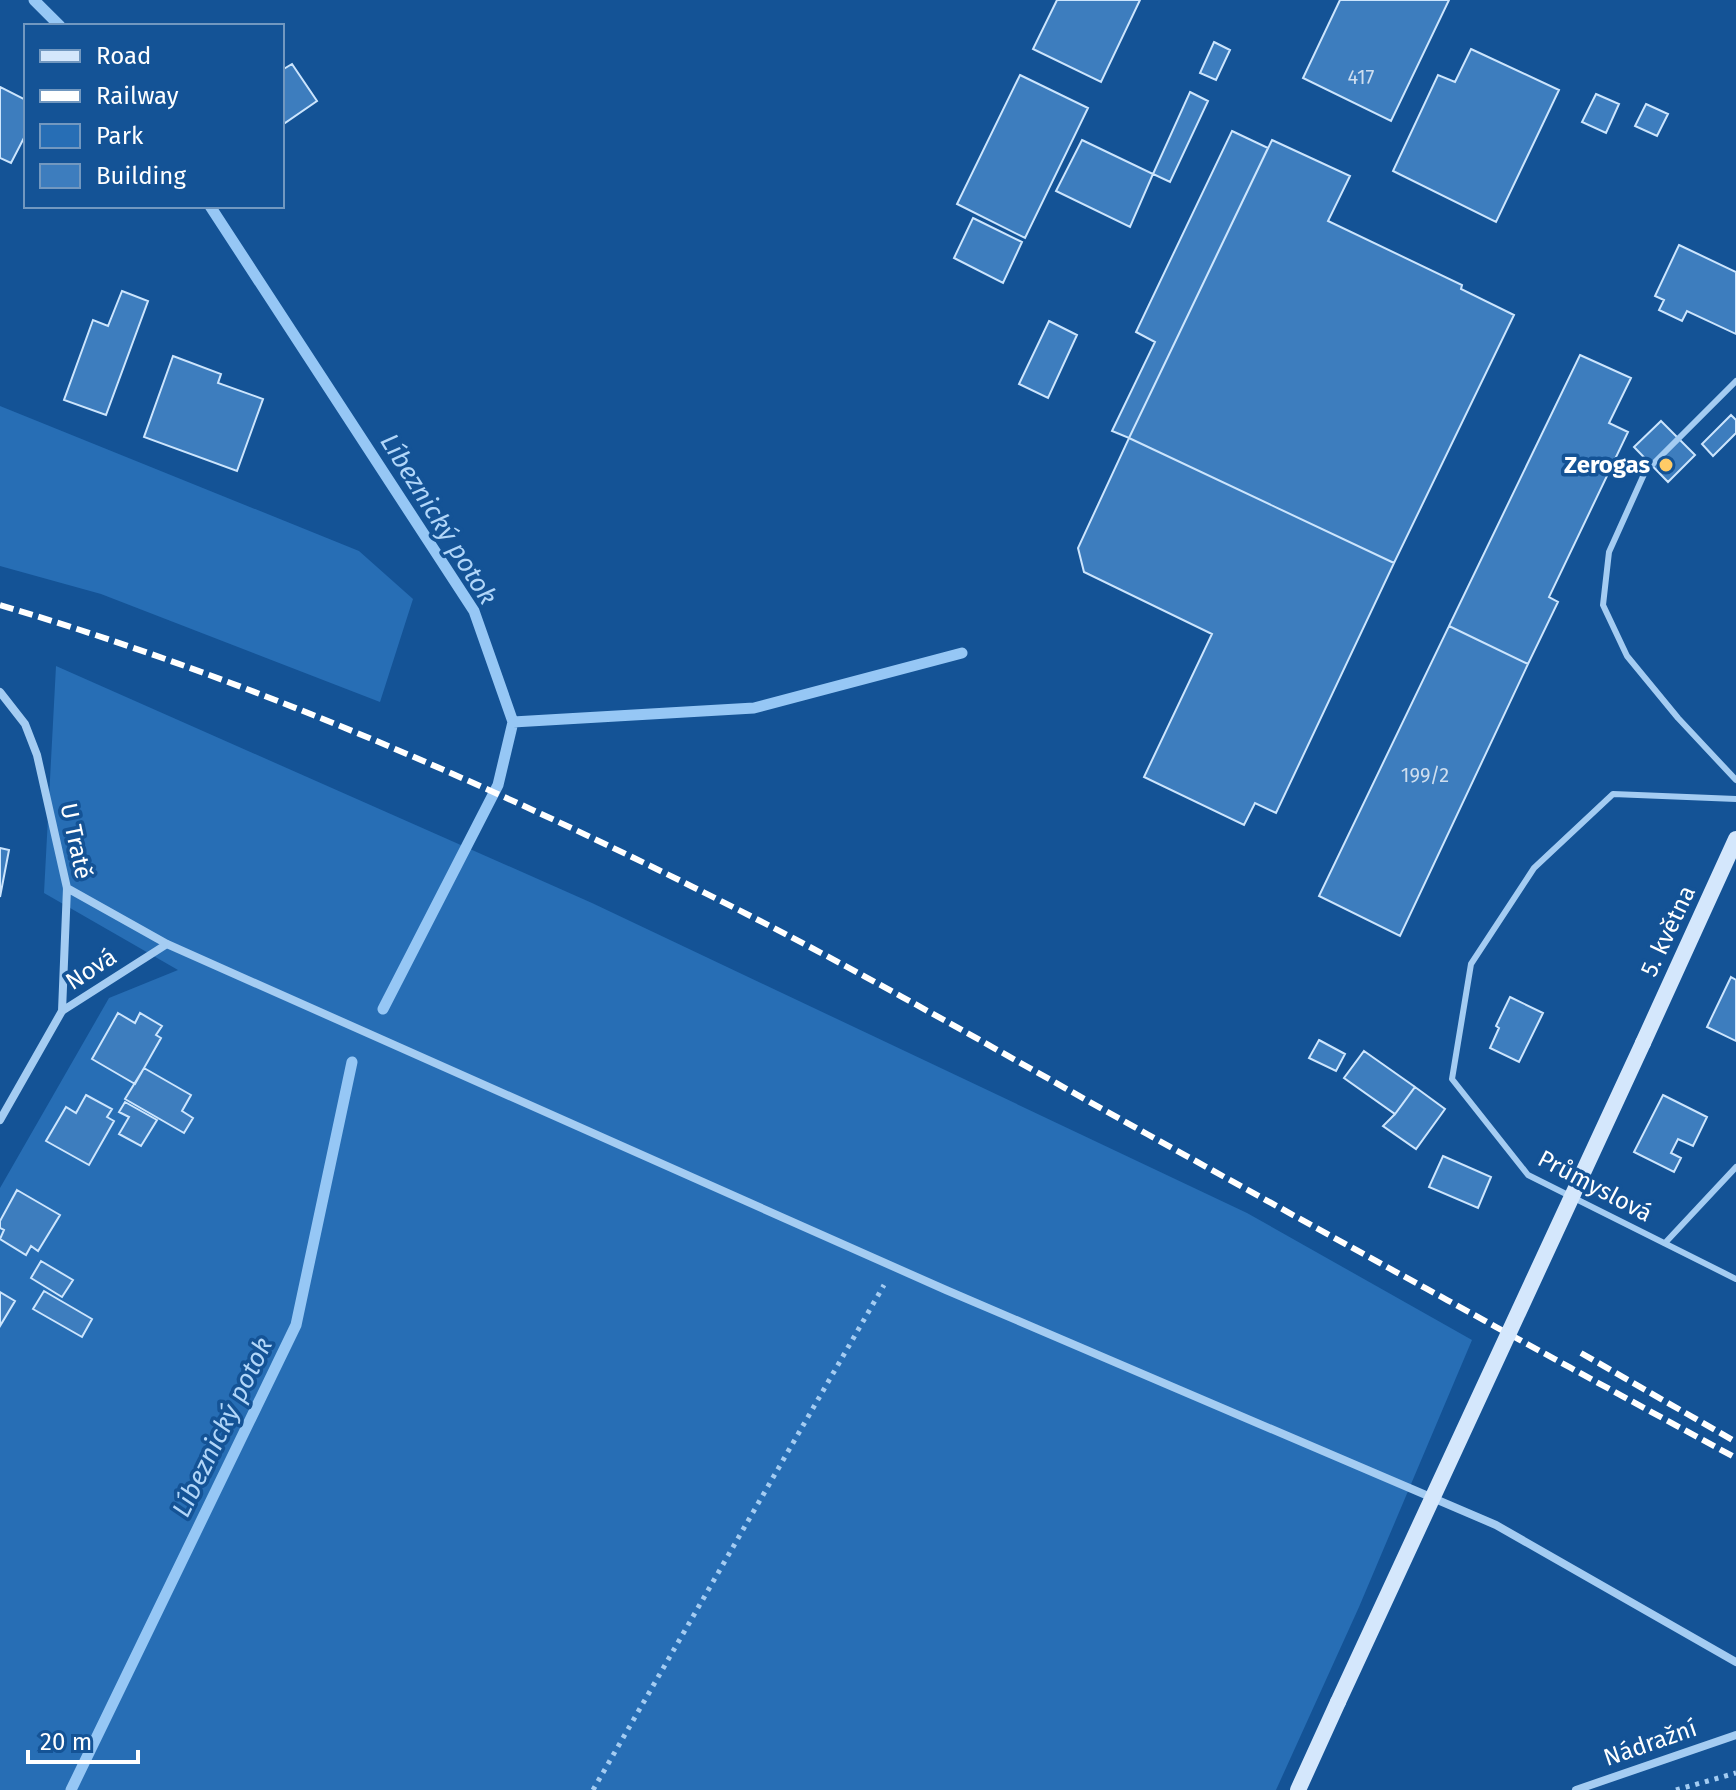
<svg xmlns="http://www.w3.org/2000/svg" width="1736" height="1790" font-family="'Fira Sans',sans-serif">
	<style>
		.green { fill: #276eb5 }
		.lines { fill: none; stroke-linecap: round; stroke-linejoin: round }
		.stream { stroke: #96c7f5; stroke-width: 11 }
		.building { fill: #3d7dbe; stroke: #cce5fd; stroke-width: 2 }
		.path { stroke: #a4ccf2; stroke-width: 5; stroke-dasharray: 4 6; stroke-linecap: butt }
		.service { stroke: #a4ccf2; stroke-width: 6 }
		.minor { stroke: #a4ccf2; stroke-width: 8 }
		.secondary { stroke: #d4e7fc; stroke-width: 16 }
		.rail { stroke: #fff; stroke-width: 6; stroke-dasharray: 14 6; stroke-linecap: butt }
		.secondary-bridge { stroke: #d4e7fc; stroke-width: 16 }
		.poi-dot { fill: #ffcb66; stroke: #145396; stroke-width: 3 }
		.labels { text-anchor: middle; stroke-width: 7; stroke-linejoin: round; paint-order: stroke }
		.number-label { font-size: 20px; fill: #cedeef }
		.poi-label { font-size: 24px; font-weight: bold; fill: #fff; stroke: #145396; text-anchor: end }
		.street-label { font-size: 24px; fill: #fff; stroke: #145396 }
		.water-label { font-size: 26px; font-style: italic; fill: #b1d6f9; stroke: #145396 }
	</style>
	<rect width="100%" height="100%" fill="#145396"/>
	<path class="green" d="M0 406 359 551 413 599 380 702 101 594 0 566Z
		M56 666 592 903 1247 1213 1472 1340 1359 1607 1276 1790H0V1188L109 998 178 970 44 893Z"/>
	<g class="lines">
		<path class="stream" d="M34 0 60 26
			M210 206 474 611 513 722 498 785 383 1009
			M513 722 754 708 962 653
			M71 1790 296 1325 352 1062"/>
	</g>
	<path class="building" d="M1057 0H1140L1101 82 1033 49Z
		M1340 0H1449L1391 121 1303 78Z
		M1214 42 1230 50 1216 80 1200 73Z
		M1471 49 1559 90 1496 222 1393 171 1438 75 1455 82Z
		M292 64 317 101 282 125V70Z
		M1020 75 1088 108 1025 238 957 204Z
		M0 87 26 100V134L11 163 0 158Z
		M1190 92 1208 101 1170 182 1153 174Z
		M1596 94 1619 104 1606 133 1582 122Z
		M1646 104 1668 114 1657 136 1635 126Z
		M1232 131 1268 148 1129 438 1112 431 1155 342 1136 332Z
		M1082 140 1153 174 1130 227 1056 191Z
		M1272 140 1350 176 1328 221 1462 285 1461 289 1514 315 1394 563 1129 438Z
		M973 218 1022 242 1003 283 954 258Z
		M1679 245 1736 272V334L1687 311 1682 321 1659 310 1664 300 1655 296Z
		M122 291 148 301 106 415 64 400 93 320 108 326Z
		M1049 321 1077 335 1048 398 1019 384Z
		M1580 355 1631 378 1609 423 1628 432 1549 597 1558 602 1528 664 1449 626Z
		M173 356 221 374 218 383 263 399 237 471 144 437Z
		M1731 415 1736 420V433L1713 456 1702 444Z
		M1661 421 1695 455 1668 482 1634 447Z
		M1129 438 1394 563 1276 813 1255 803 1244 825 1144 777 1212 634 1084 572 1078 548Z
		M1449 626 1528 664 1400 936 1319 896Z
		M0 848 9 850 0 897Z
		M1731 977 1736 980V1041L1707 1027Z
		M1510 997 1543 1013 1519 1062 1490 1048 1499 1028 1496 1026Z
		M118 1013 135 1023 140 1013 162 1026 156 1035 161 1038 135 1084 92 1059Z
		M1319 1040 1345 1054 1336 1071 1309 1058Z
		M1364 1051 1415 1087 1395 1114 1344 1078Z
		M144 1068 191 1095 182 1111 193 1118 184 1133 125 1099Z
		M1415 1087 1445 1109 1416 1149 1383 1126 1395 1114Z
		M86 1095 112 1109 107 1117 114 1121 89 1165 46 1141 66 1107 76 1113Z
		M1663 1095 1707 1117 1693 1146 1678 1139 1671 1153 1681 1158 1674 1172 1634 1152Z
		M125 1102 157 1120 141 1146 119 1134 129 1117 119 1112Z
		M1443 1156 1491 1177 1478 1208 1429 1187Z
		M17 1190 60 1215 38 1251 31 1246 26 1255 0 1239 4 1230 0 1228V1221Z
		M41 1261 73 1280 62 1297 31 1278Z
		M44 1291 92 1319 82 1337 33 1309Z
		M0 1292 15 1301 0 1326Z"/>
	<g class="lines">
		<path class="path" d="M593 1790 884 1285
			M1676 1790 1736 1773"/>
		<path class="service" d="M1736 381 1645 472 1609 552 1603 605 1627 656 1678 718 1736 780
			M1736 799 1613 794 1534 868 1471 964 1452 1079 1528 1175 1736 1279
			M1665 1243 1736 1167"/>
		<path class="minor" d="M0 692 25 724 37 755 67 888 62 1011
			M67 888 167 944 946 1290 1496 1525 1736 1662
			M0 1120 62 1011 167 944
			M1576 1790 1736 1735"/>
		<path class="secondary" d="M1643 1043 1736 839
			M1298 1790 1338 1702"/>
		<path class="rail" d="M0 605C242 677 477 779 703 892 854 967 1000 1052 1147 1134 1343 1243 1539 1351 1736 1458
			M1581 1353 1736 1442"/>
		<path class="secondary-bridge" d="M1338 1702 1643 1043"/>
	</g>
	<circle class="poi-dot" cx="1666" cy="465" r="8"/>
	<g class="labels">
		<g class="number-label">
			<text x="1361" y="84">417</text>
			<text x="1425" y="782">199/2</text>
		</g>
		<g class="poi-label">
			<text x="1650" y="473">Zerogas</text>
		</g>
		<g class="street-label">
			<text transform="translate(76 841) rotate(78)" y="8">U Tratě</text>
			<text transform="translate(1668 931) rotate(-65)" y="8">5. května</text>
			<text transform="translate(91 969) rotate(-33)" y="8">Nová</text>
			<text transform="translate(1595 1186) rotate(28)" y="8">Průmyslová</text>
			<text transform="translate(1650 1743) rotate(-19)" y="8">Nádražní</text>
		</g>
		<g class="water-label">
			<text transform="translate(439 519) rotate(58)" y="9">Líbeznický potok</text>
			<text transform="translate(222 1427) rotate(-64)" y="9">Líbeznický potok</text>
		</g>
	</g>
	<rect x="24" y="24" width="260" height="184" fill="#145396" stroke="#7298c0" stroke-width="2"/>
	<rect x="40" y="50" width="40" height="12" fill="#d4e7fc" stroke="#7298c0" stroke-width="2"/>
	<text x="96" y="64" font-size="24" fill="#ffffff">Road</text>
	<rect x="40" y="90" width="40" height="12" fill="#ffffff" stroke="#7298c0" stroke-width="2"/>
	<text x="96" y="104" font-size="24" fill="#ffffff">Railway</text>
	<rect x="40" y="124" width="40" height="24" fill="#276eb5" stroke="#7298c0" stroke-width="2"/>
	<text x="96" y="144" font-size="24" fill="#ffffff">Park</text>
	<rect x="40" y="164" width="40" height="24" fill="#3d7dbe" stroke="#7298c0" stroke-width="2"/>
	<text x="96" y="184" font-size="24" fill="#ffffff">Building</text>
	<path d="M28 1750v12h110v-12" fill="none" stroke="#ffffff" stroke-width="4"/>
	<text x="40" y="1750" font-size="24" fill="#ffffff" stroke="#145396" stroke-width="6" paint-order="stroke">20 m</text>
</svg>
